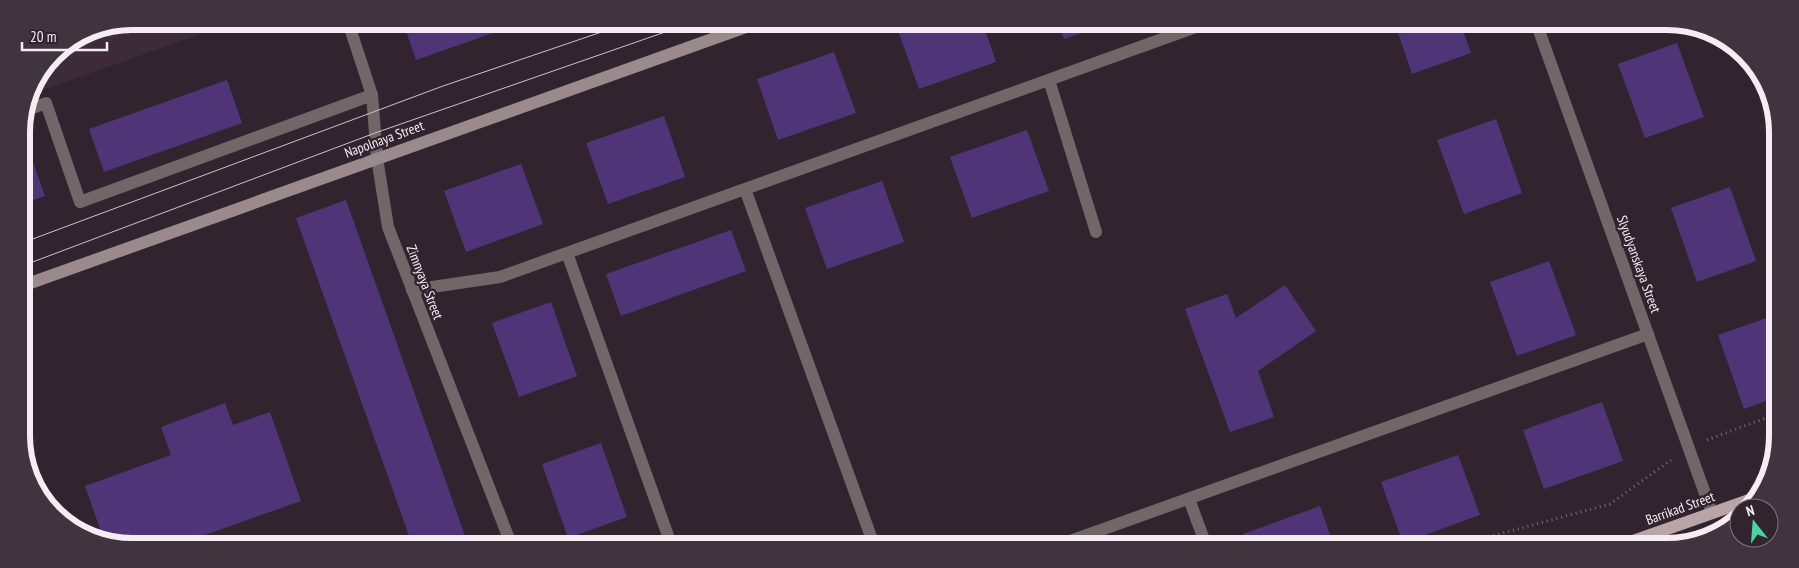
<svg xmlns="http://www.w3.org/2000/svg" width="1799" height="568" font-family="'PT Sans Narrow',sans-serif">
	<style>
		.built { fill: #3e2b3a }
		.building { fill: #503478 }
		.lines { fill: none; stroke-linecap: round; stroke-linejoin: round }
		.path { stroke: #786b75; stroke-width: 3; stroke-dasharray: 1 4; stroke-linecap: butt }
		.lane { stroke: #716768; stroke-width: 12 }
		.street { stroke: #716768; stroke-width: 12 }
		.secondary { stroke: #9a8a8c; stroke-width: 12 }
		.primary { stroke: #b9a5a7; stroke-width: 12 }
		.tram { stroke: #cdc2ca; stroke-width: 1 }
		.labels { text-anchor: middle; stroke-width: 5; stroke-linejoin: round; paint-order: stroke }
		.street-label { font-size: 14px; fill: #f6ecf3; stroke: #32242f }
		.rim { fill: none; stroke: #f6ecf3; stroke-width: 6 }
	</style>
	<rect width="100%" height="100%" fill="#32242f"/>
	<path class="built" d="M132 21 235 22 28 95 30 89 54 53 90 30Z"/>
	<path class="building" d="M403 22H490L493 33 416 60Z
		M912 23H983L996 62 919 89 897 28Z
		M1059 24H1107L1064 39Z
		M1395 24 1461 25 1471 53 1412 74Z
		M1677 43 1704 117 1645 138 1618 64Z
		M834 52 856 113 778 140 757 79Z
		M227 80 242 123 104 172 89 129Z
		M664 116 685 177 608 204 586 143Z
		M1496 119 1522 193 1464 214 1437 140Z
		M1027 130 1049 191 972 218 950 157Z
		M22 131 45 196 22 204Z
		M521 164 543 224 466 252 444 191Z
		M882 181 904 242 827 269 805 208Z
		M1730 187 1756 261 1697 282 1671 208Z
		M346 200 468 544H412L296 218Z
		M731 230 746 271 621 316 606 274Z
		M1549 261 1576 335 1517 356 1490 282Z
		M1285 285 1316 331 1258 371 1274 417 1230 432 1185 309 1227 294 1236 318Z
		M551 302 577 376 519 397 492 323Z
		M1775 315 1774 398 1744 409 1718 335Z
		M1602 402 1623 461 1544 489 1523 430Z
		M225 403 233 425 270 412 301 501 182 543H105L85 486 171 455 161 427Z
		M601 443 627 517 568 538 542 464Z
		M1458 455 1480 515 1403 543 1381 482Z
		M1320 506 1334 546H1247L1243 534Z"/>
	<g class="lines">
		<path class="path" d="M1707 440 1774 415
			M1455 546 1610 504 1671 460"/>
		<path class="lane" d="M1049 80 1096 232
			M25 111 46 103 80 202 372 95
			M745 189 874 545
			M567 253 671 544
			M412 290 500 277 1204 24
			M1189 499 1206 545
			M1651 535 1656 546
			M1059 545 1648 334"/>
		<path class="street" d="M348 22 372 95 377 158 388 227 511 544
			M1537 25 1712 513"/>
		<path class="secondary" d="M22 286 757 23"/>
		<path class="primary" d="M1619 546 1752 499"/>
		<path class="tram" d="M22 243 443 86 631 22
			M22 266 375 133 691 23"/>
	</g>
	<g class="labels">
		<g class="street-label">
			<text transform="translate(384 139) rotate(-20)" y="5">Napolnaya Street</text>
			<text transform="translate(1639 264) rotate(70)" y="5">Slyudyanskaya Street</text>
			<text transform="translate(425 282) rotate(69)" y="5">Zimnyaya Street</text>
			<text transform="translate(1680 508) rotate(-20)" y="5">Barrikad Street</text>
		</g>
	</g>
	<path d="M0 0H1799V568H0ZM132 30H1667A102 102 0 0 1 1769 132V436A102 102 0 0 1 1667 538H132A102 102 0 0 1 30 436V132A102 102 0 0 1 132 30Z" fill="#42343f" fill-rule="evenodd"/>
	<path class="rim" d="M132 30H1667A102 102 0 0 1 1769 132V436A102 102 0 0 1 1667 538H132A102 102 0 0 1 30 436V132A102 102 0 0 1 132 30Z"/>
	<g transform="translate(1754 523) rotate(343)"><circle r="24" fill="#32242f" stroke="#80747d"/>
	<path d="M0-4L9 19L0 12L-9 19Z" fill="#48d49d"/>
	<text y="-8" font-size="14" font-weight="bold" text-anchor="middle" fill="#f6ecf3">N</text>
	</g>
	<path d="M22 42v8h85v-8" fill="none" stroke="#f6ecf3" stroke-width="2.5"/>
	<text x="30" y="42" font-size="15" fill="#f6ecf3" stroke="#32242f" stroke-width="4" paint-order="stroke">20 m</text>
</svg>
